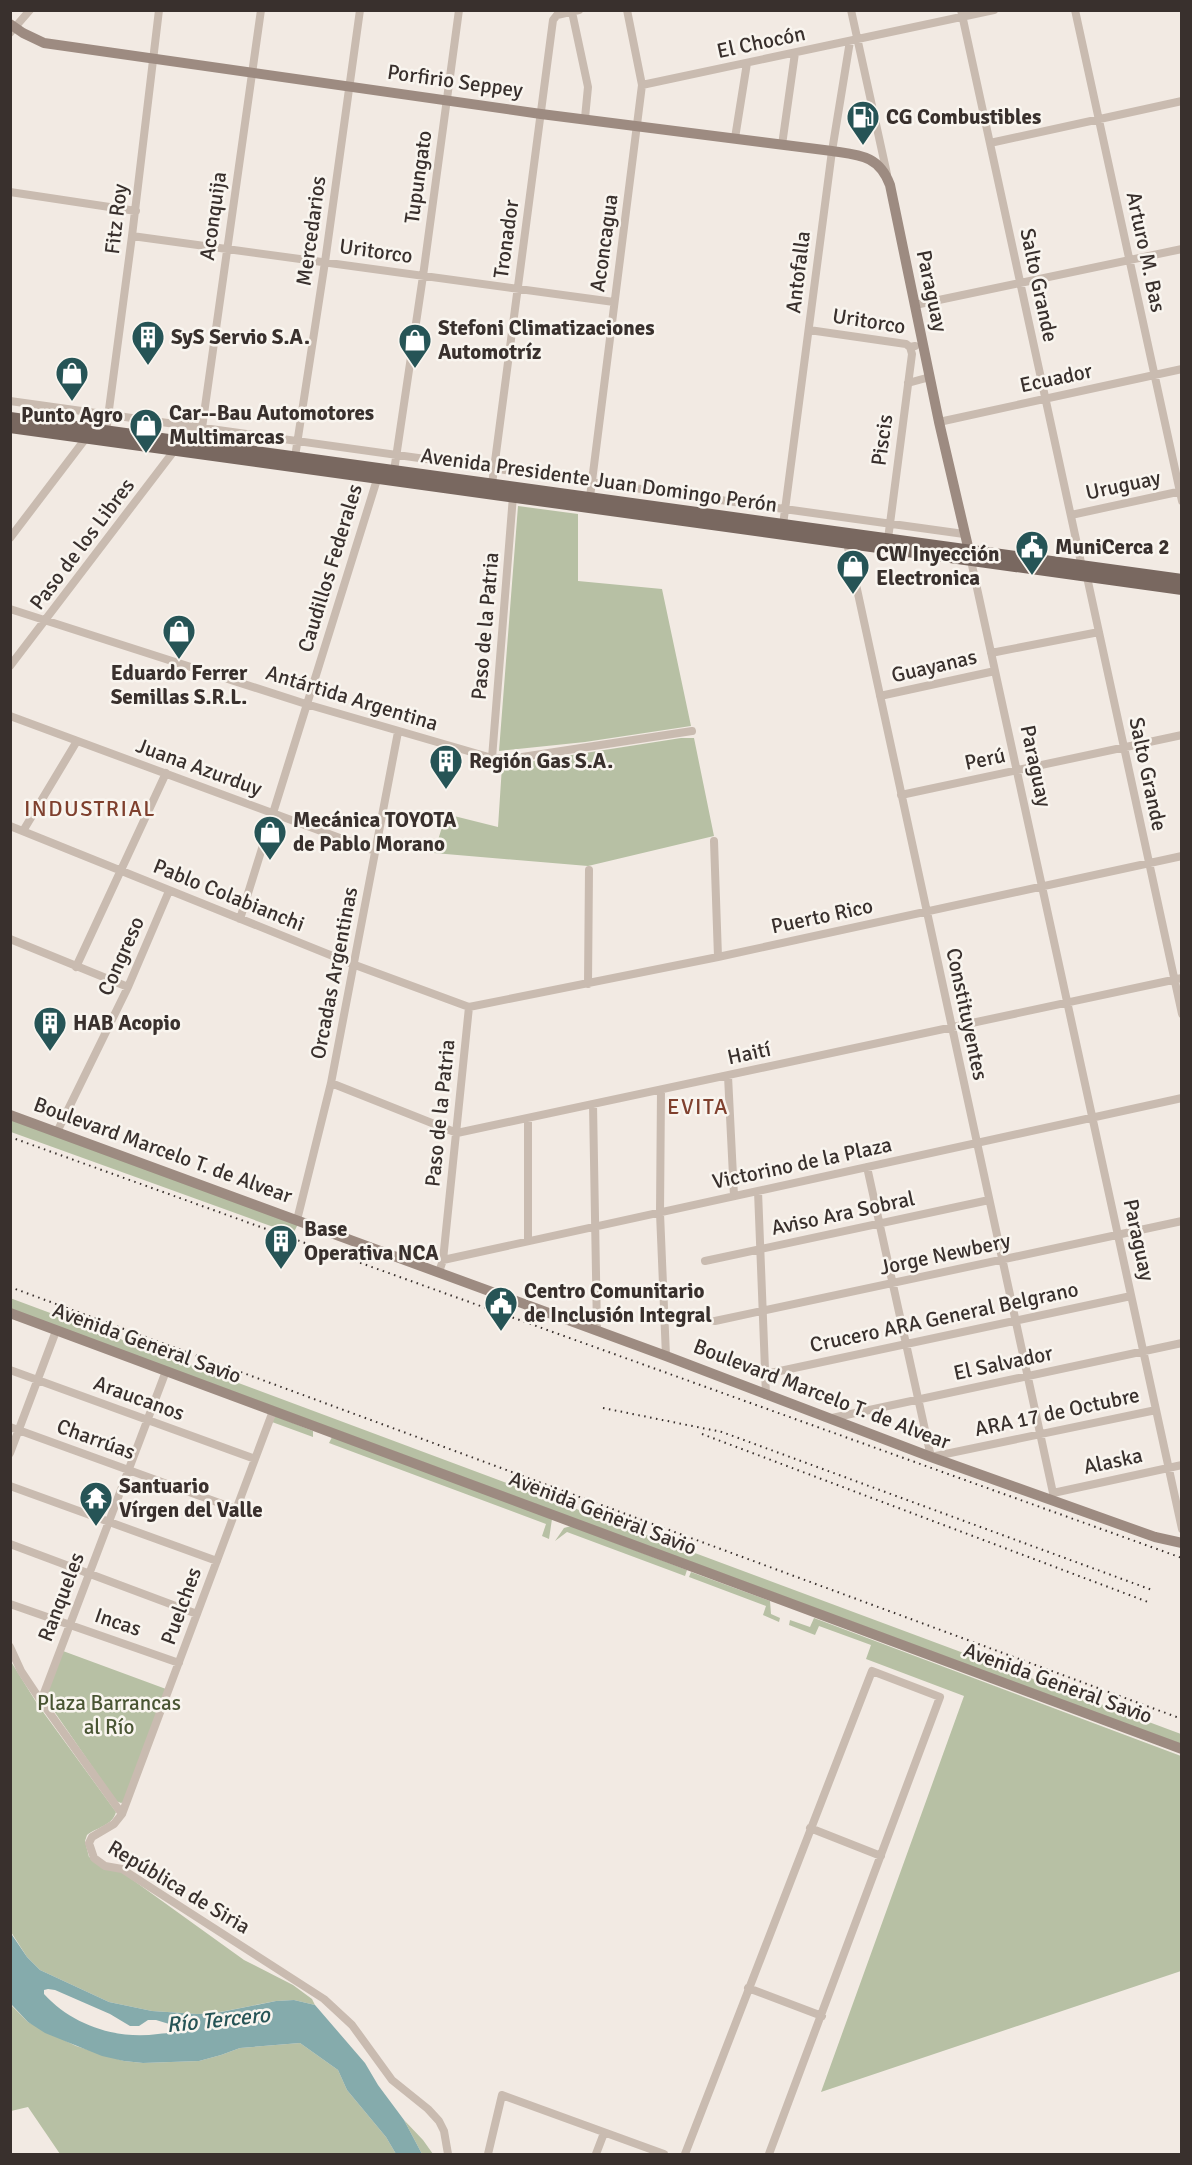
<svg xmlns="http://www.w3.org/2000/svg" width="1192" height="2165" font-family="Signika,sans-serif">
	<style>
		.green { fill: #b7c0a4 }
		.water { fill: #85abac; fill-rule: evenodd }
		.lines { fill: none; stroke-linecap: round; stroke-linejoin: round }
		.minor { stroke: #c9bbb0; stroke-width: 8 }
		.secondary { stroke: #9d8b81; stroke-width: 10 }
		.primary { stroke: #796860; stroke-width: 12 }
		.rail { stroke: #39302d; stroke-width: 2; stroke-dasharray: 1.5 4.5; stroke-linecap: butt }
		.labels { text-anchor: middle; stroke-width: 5; stroke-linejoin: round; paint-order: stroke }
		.street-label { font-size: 21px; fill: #39302d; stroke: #f9f5ef }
		.poi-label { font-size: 21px; font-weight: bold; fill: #39302d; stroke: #f9f5ef; text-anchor: start }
		.park-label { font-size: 21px; fill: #495533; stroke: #f9f5ef }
		.neighbourhood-label { font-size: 22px; letter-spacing: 1.5px; fill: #7f402e; stroke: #f9f5ef }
		.water-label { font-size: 22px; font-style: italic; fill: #265456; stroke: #f9f5ef }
	</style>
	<rect width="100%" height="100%" fill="#f2eae3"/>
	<path class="green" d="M518 506 578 514V581L662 589 691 726 585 742 499 751Z
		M681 738H694L714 836 588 866 434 853 446 814 498 827 502 766Z
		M10 1119 298 1224 293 1234 11 1132Z
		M10 1298 1181 1734V1744L11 1309Z
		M275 1416 313 1431V1437L272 1422Z
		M332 1437 552 1519 549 1539 542 1536 546 1524 329 1443Z
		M571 1526 687 1570 685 1576 567 1532 555 1541 564 1528Z
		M691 1572 770 1601 771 1614 780 1618 779 1622 763 1615 766 1606 689 1577Z
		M814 1618 1181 1756V1971L821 2092 964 1696 866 1659 871 1645 819 1626 815 1635 789 1625 790 1620 810 1627Z
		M63 1651 166 1689 124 1802 121 1803 116 1801 47 1701 46 1697Z
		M10 1660 38 1705 116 1812C112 1826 97 1827 87 1835L85 1841 89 1857 119 1870 244 1960 293 1985 312 1999 315 2005 294 2000 276 2001 215 2013 197 2014 152 2011 109 2002 40 1970 27 1957 11 1932Z
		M10 2004 28 2022 76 2046 124 2061 143 2063 199 2061 221 2055 240 2048 300 2043 338 2070 347 2090 386 2137 396 2154H60L28 2107 11 2111Z
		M404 2120 423 2140 433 2154H422Z"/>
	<path class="water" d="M10 1932 27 1957 40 1970 109 2002 152 2011 197 2014 216 2013 276 2001 294 2000 315 2005 365 2063 378 2085 404 2120 422 2154H396L386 2137 347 2090 338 2070 300 2043 240 2048 221 2055 199 2061 143 2063 124 2061 102 2056 45 2033 28 2022 11 2004ZM48 1989 55 1990 110 2014 130 2026H139L148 2020H156L179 2027 181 2030C174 2033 166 2033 158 2034 117 2040 72 2025 44 1994V1990Z"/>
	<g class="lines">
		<path class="minor" d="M851 10 887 174
			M961 10 1082 567
			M1075 10C1111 174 1145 338 1182 501
			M572 12 588 87 585 118
			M10 33 30 10
			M642 85 994 10
			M735 138 747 63
			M990 143 1182 101
			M782 145 795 53
			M10 192 136 211
			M132 236 614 302
			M915 305 1182 249
			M809 330 906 344 910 347 915 346
			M908 383 930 377
			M10 401 964 534
			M939 422 1182 369
			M202 428 261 10
			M106 432 132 236 159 10
			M295 457 325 262 360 10
			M394 471 423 276 459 10
			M492 484 553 20 557 15 579 10
			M590 497 642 85 627 10
			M1071 515 1182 491
			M783 525 832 151 850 41
			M10 538 86 438
			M888 539 912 354 910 347
			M847 543 1053 1493
			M970 556 1182 1529
			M1087 577 1182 1014
			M10 609 306 704 492 758 509 759 692 731
			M991 653 1099 632
			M10 666 177 447
			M880 696 995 671
			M10 716 375 851
			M492 758 513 496
			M901 795 1182 735
			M10 826 355 965 469 1007 718 957 1182 856
			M23 831 77 741
			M714 841 718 957
			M240 919 379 473
			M10 939 128 987
			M76 967 166 773
			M588 984 589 870
			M728 1076 734 1196
			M331 1083 457 1133 1182 978
			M661 1090 660 1213 666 1356
			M593 1104 597 1330
			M528 1119V1241
			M57 1132 128 987 169 891
			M867 1167 931 1457 1156 1410
			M758 1191 766 1395
			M297 1220 331 1083 398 732
			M443 1260 469 1007
			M705 1261 989 1200
			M439 1272 443 1260 1182 1098
			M715 1321 1182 1221
			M10 1370 255 1459
			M766 1374 1131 1296
			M273 1411 122 1814 114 1824 92 1837 89 1843 94 1858 105 1866 122 1869 324 1999 352 2025 392 2080 428 2109 439 2121 444 2131 448 2154
			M832 1418 1182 1343
			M10 1427 236 1509
			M10 1453 56 1331
			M10 1486 217 1561
			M1053 1493 1182 1465
			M10 1544 197 1614
			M10 1604 179 1663
			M10 1647 21 1671 41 1701 122 1814
			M41 1701 166 1371
			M810 1828 881 1856
			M748 1988 822 2016
			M488 2154 502 2095 664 2154
			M596 2154 604 2133
			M685 2154 872 1671 940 1697 769 2154"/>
		<path class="secondary" d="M10 24 23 33 44 43 541 114 832 151C859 155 879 155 890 185L939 422 969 551
			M10 1115 666 1356 931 1457 1155 1537 1182 1543
			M10 1313 1182 1749"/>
		<path class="primary" d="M10 418 1182 580
			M10 427 1182 589"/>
		<path class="rail" d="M10 1137 1182 1558
			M10 1287 1182 1719
			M603 1408 722 1432 1152 1590
			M702 1434 1148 1602"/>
	</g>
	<defs>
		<symbol id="fuel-pin" viewBox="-11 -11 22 30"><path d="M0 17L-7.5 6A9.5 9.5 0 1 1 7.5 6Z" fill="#265456" stroke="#f9f5ef"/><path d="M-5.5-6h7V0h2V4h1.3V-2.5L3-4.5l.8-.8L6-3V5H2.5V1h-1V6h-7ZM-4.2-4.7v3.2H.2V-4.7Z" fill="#fff"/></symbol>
		<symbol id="building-pin" viewBox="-11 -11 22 30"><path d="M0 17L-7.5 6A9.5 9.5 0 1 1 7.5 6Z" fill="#265456" stroke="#f9f5ef"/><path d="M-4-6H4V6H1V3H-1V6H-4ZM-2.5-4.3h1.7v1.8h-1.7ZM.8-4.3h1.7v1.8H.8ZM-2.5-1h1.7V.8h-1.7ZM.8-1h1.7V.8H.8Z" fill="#fff"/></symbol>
		<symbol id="shop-pin" viewBox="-11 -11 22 30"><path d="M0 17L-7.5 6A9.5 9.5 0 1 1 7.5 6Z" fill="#265456" stroke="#f9f5ef"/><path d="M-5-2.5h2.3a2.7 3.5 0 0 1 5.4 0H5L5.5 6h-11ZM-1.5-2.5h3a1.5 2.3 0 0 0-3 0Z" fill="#fff"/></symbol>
		<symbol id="civic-pin" viewBox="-11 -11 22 30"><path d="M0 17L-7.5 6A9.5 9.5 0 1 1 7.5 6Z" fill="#265456" stroke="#f9f5ef"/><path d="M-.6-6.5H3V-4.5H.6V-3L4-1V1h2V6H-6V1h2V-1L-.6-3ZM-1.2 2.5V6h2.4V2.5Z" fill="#fff"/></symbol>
		<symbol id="temple-pin" viewBox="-11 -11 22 30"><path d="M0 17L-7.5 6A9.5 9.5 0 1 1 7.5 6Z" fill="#265456" stroke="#f9f5ef"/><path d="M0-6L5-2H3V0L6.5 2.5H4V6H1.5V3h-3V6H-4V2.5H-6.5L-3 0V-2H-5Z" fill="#fff"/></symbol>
	</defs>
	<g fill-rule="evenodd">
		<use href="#fuel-pin" x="844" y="98" width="38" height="52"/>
		<use href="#building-pin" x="129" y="318" width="38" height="52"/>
		<use href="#shop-pin" x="396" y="321" width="38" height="52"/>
		<use href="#shop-pin" x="53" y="354" width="38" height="52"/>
		<use href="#shop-pin" x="127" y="406" width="38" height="52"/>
		<use href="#civic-pin" x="1013" y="528" width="38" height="52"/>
		<use href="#shop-pin" x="834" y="547" width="38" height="52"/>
		<use href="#shop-pin" x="160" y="612" width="38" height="52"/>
		<use href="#building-pin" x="427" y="742" width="38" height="52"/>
		<use href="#shop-pin" x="251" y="813" width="38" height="52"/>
		<use href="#building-pin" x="31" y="1004" width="38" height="52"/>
		<use href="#building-pin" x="262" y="1222" width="38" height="52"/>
		<use href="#civic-pin" x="482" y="1284" width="38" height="52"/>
		<use href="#temple-pin" x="77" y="1479" width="38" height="52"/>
	</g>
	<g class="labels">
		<g class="street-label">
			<text transform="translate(761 42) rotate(-12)" y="7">El Chocón</text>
			<text transform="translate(455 81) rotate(8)" y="7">Porfirio Seppey</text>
			<text transform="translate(418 177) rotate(-82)" y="7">Tupungato</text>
			<text transform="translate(213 216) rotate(-82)" y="7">Aconquija</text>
			<text transform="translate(116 219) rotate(-83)" y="7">Fitz Roy</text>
			<text transform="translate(311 231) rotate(-82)" y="7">Mercedarios</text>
			<text transform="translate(506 239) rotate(-82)" y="7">Tronador</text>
			<text transform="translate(604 243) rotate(-82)" y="7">Aconcagua</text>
			<text transform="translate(376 251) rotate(8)" y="7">Uritorco</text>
			<text transform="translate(1146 252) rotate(78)" y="7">Arturo M. Bas</text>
			<text transform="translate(798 272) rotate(-83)" y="7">Antofalla</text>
			<text transform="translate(1039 285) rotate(78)" y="7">Salto Grande</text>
			<text transform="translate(932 291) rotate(78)" y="7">Paraguay</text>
			<text transform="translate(869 321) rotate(9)" y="7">Uritorco</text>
			<text transform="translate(1056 378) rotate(-12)" y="7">Ecuador</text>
			<text transform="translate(882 440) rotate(-82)" y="7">Piscis</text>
			<text transform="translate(599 480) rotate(8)" y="7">Avenida Presidente Juan Domingo Perón</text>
			<text transform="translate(1123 485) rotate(-12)" y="7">Uruguay</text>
			<text transform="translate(82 544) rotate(-53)" y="7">Paso de los Libres</text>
			<text transform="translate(330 568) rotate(-73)" y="7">Caudillos Federales</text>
			<text transform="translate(485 626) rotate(-85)" y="7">Paso de la Patria</text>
			<text transform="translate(934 666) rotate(-13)" y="7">Guayanas</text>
			<text transform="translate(352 698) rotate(17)" y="7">Antártida Argentina</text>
			<text transform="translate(985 759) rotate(-12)" y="7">Perú</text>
			<text transform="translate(1036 766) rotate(78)" y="7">Paraguay</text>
			<text transform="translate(199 767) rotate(20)" y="7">Juana Azurduy</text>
			<text transform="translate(1148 774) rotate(78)" y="7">Salto Grande</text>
			<text transform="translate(229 895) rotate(22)" y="7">Pablo Colabianchi</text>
			<text transform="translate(822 916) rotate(-12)" y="7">Puerto Rico</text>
			<text transform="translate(121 956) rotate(-66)" y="7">Congreso</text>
			<text transform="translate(334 973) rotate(-79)" y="7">Orcadas Argentinas</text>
			<text transform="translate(967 1014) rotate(78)" y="7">Constituyentes</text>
			<text transform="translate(749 1053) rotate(-12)" y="7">Haití</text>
			<text transform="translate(440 1113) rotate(-84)" y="7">Paso de la Patria</text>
			<text transform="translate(163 1150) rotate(20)" y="7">Boulevard Marcelo T. de Alvear</text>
			<text transform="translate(802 1163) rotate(-12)" y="7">Victorino de la Plaza</text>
			<text transform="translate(843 1213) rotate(-12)" y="7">Aviso Ara Sobral</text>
			<text transform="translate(1139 1240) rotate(78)" y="7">Paraguay</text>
			<text transform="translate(945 1254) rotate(-12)" y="7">Jorge Newbery</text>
			<text transform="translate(944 1317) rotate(-12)" y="7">Crucero ARA General Belgrano</text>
			<text transform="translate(147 1343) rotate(20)" y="7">Avenida General Savio</text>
			<text transform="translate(1003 1363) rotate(-12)" y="7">El Salvador</text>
			<text transform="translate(822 1394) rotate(21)" y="7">Boulevard Marcelo T. de Alvear</text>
			<text transform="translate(139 1398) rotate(20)" y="7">Araucanos</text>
			<text transform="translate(1057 1412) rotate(-12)" y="7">ARA 17 de Octubre</text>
			<text transform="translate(96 1439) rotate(20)" y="7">Charrúas</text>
			<text transform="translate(1113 1461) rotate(-12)" y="7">Alaska</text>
			<text transform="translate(603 1513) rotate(21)" y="7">Avenida General Savio</text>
			<text transform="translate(61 1597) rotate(-69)" y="7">Ranqueles</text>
			<text transform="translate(181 1606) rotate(-70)" y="7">Puelches</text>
			<text transform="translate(118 1622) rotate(19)" y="7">Incas</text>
			<text transform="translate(1058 1683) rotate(20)" y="7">Avenida General Savio</text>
			<text transform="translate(179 1887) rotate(31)" y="7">República de Siria</text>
		</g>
		<g class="poi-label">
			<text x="886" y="124">CG Combustibles</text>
			<text x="438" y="335">Stefoni Climatizaciones<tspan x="438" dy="24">Automotríz</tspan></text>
			<text x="171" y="344">SyS Servio S.A.</text>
			<text x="169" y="420">Car--Bau Automotores<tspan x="169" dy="24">Multimarcas</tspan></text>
			<text x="72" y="422" text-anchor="middle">Punto Agro</text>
			<text x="1055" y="554">MuniCerca 2</text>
			<text x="876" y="561">CW Inyección<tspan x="876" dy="24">Electronica</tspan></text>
			<text x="179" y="680" text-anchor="middle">Eduardo Ferrer<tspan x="179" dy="24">Semillas S.R.L.</tspan></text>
			<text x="469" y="768">Región Gas S.A.</text>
			<text x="293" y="827">Mecánica TOYOTA<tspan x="293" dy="24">de Pablo Morano</tspan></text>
			<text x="73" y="1030">HAB Acopio</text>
			<text x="304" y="1236">Base<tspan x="304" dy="24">Operativa NCA</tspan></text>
			<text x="524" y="1298">Centro Comunitario<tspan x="524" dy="24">de Inclusión Integral</tspan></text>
			<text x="119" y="1493">Santuario<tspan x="119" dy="24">Vírgen del Valle</tspan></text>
		</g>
		<g class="park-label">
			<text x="109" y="1710">Plaza Barrancas<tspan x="109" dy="24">al Río</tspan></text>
		</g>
		<g class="neighbourhood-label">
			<text x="90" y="816">INDUSTRIAL</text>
			<text x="698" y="1114">EVITA</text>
		</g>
		<g class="water-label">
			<text transform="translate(218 2019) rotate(-6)" y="8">Río Tercero</text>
		</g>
	</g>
	<rect width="1192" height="2165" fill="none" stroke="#39302d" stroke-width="24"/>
</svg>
